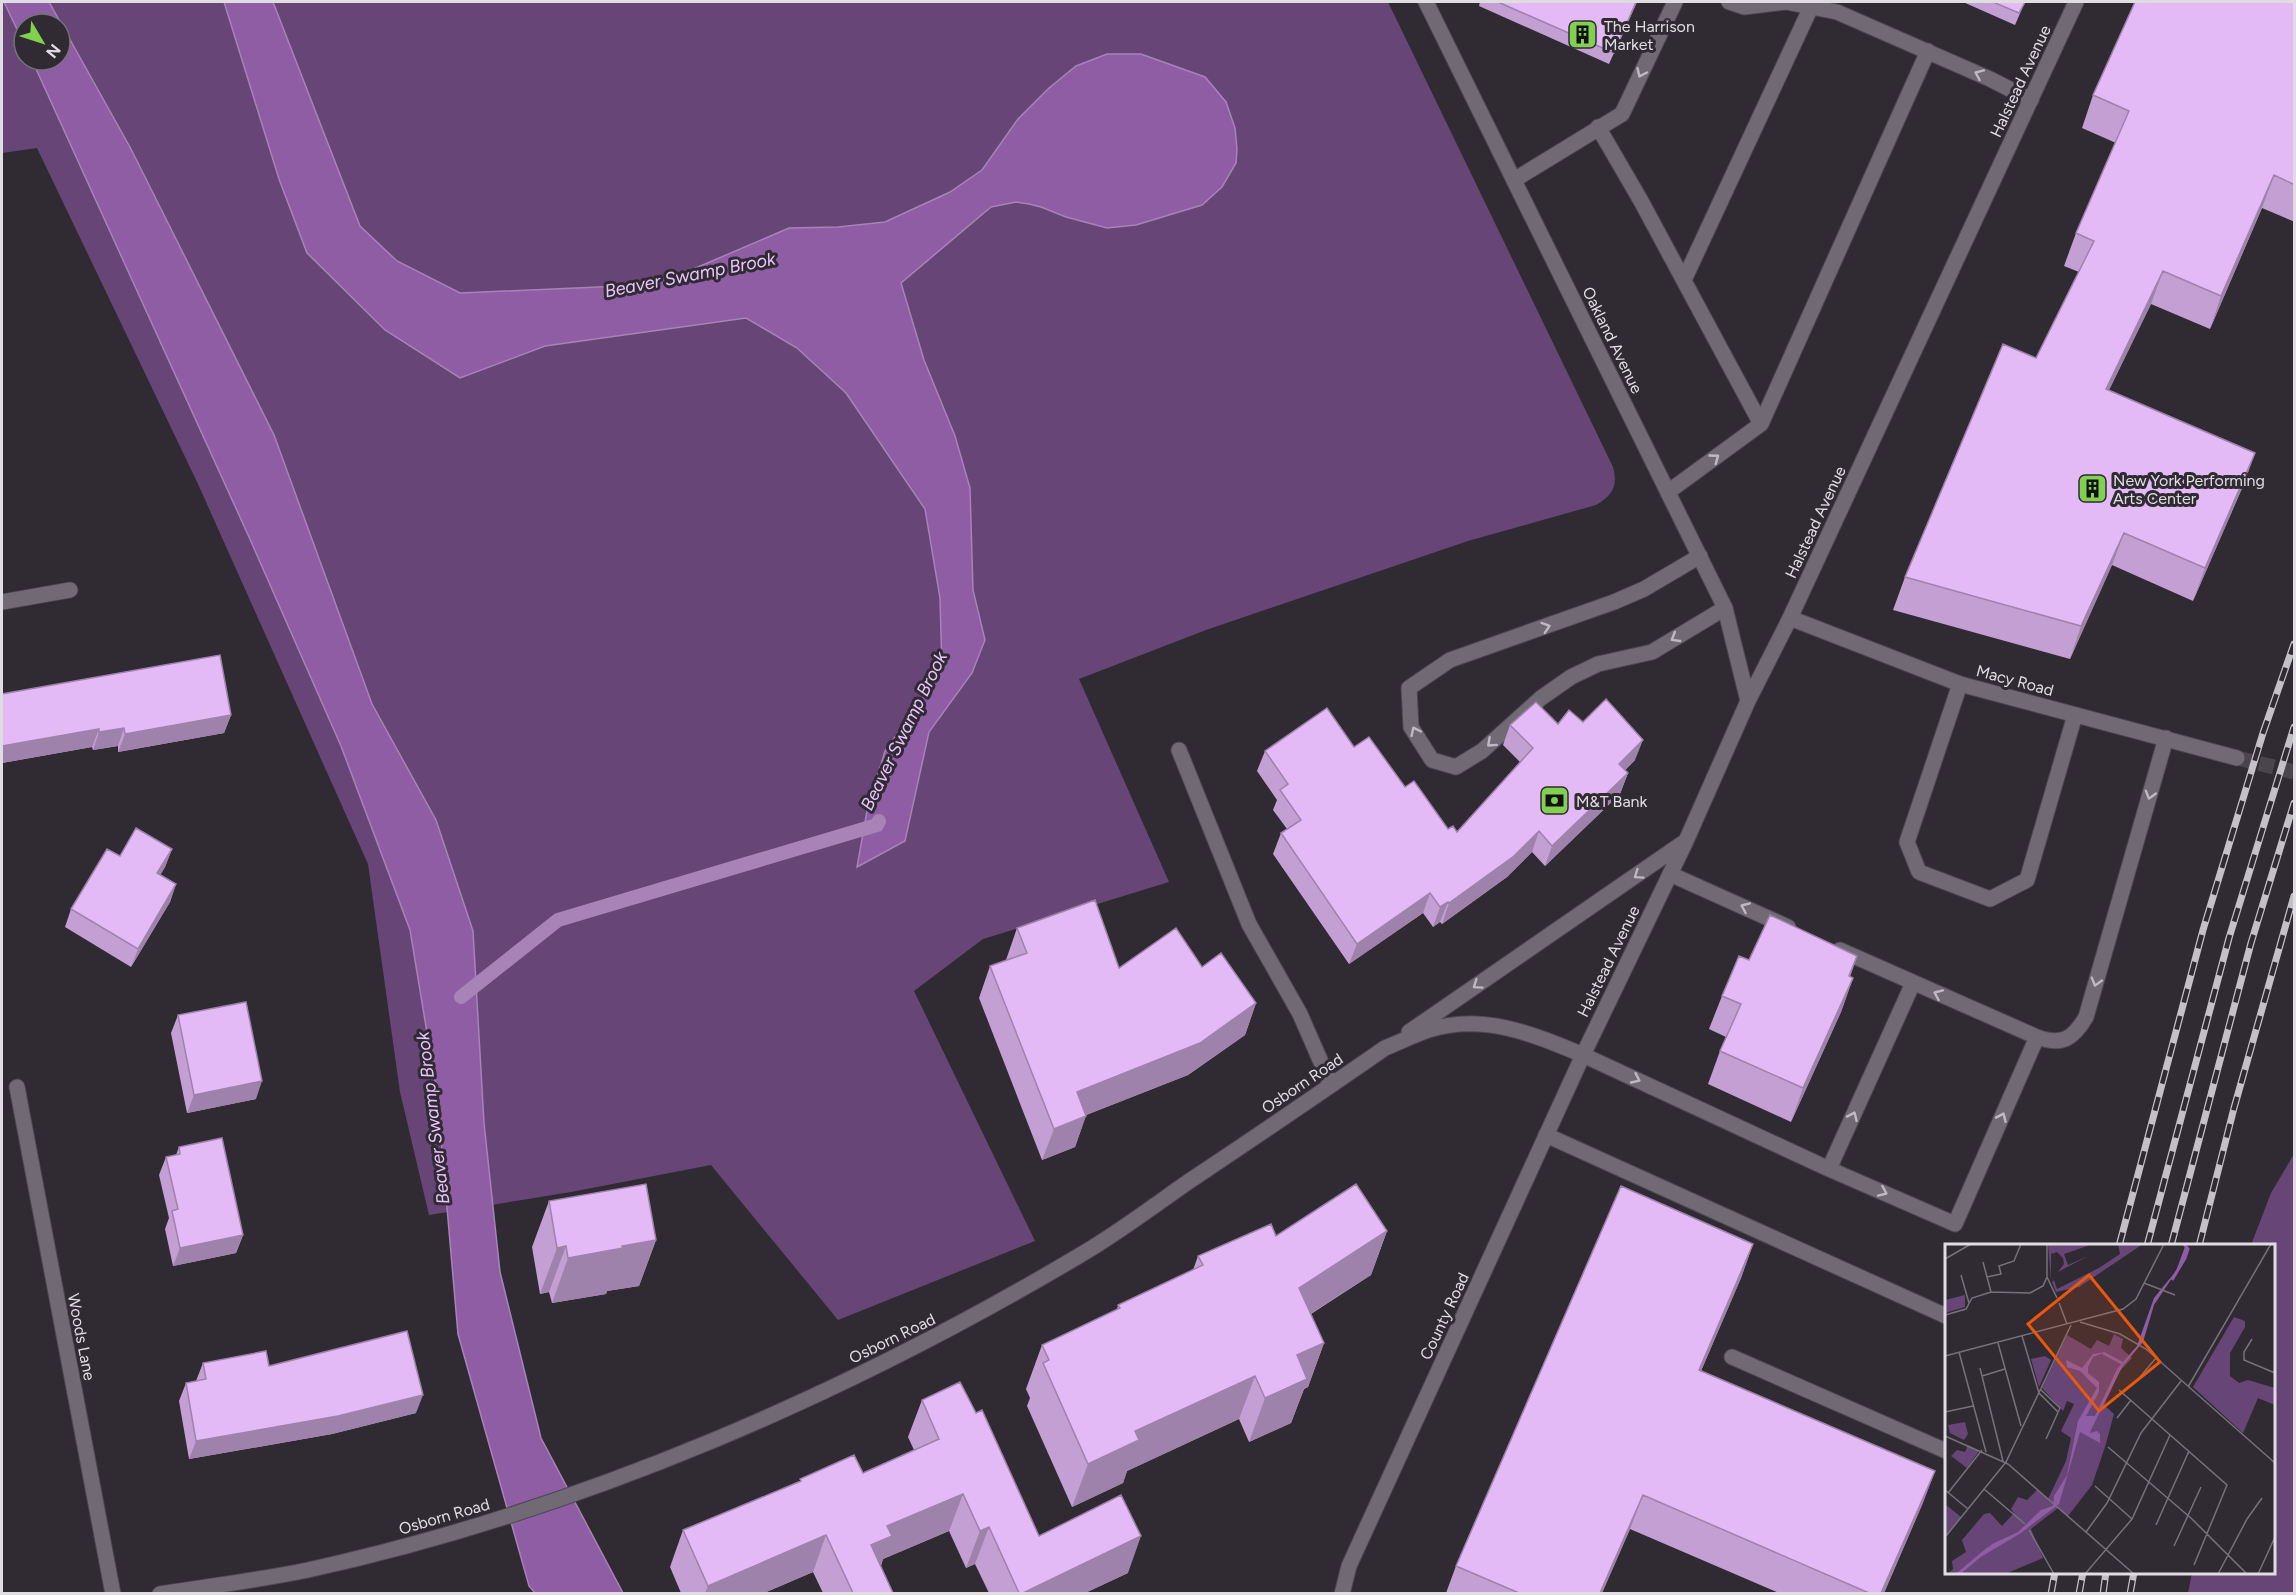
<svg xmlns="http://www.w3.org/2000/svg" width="2296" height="1595" font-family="Figtree,sans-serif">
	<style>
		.green { fill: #684577; fill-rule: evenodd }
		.water { fill: #8f5da4; stroke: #a783b7; stroke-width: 1.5 }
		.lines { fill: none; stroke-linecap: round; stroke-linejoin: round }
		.stream { stroke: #a783b7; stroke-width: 14 }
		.minor-tunnel { stroke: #4a454d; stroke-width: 15; stroke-dasharray: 15 8; stroke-linecap: butt }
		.service-casing { stroke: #4c484e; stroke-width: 17 }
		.minor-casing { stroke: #4c484e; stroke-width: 17 }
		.tertiary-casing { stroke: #4c484e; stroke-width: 17 }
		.service { stroke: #716a74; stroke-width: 15 }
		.minor { stroke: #716a74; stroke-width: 15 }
		.tertiary { stroke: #716a74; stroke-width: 15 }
		.rail-casing { stroke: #c4c1c6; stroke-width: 7 }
		.rail { stroke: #302a33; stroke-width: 4.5; stroke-dasharray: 14; stroke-linecap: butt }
		.wall { fill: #c39fd4 }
		.shaded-wall { fill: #9f82ac }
		.building { fill: #e3b9f6; stroke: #9f82ac; stroke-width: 1.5 }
		.oneway { stroke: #bfbac1 }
		.labels { text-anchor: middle; stroke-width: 6; stroke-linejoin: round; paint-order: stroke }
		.poi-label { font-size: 16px; fill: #e0dde2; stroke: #302a33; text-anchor: start }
		.street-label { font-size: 16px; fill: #e0dde2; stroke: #302a33 }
		.water-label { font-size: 18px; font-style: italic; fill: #ebc4fe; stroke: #302a33 }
		.inset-river { fill: none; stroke: #8f5da4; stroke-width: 3 }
		.inset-road { fill: none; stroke: #767279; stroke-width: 1.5 }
		.view { fill: #e8590c; fill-opacity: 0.15; stroke: #e8590c; stroke-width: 3 }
		.inset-edge { fill: none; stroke: #e0dde2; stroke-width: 3 }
	</style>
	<rect width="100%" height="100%" fill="#302a33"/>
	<path class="green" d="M2 2H1388L1613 467C1618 486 1613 495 1596 505L1468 541 1206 630 1079 679 1169 882 983 939 914 991 1035 1241 838 1320 711 1165 571 1192 429 1215 400 1092 368 864 198 484 37 148 2 153ZM24 24H60V60H24Z
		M2294 1154V1593H2188L2192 1573 2274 1572V1246L2251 1245 2271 1193Z"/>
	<path class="water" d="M4 2H49L131 149 274 435 372 704 436 820 473 931 484 1123 500 1272 541 1438 623 1593H535L529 1586 458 1334 437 1093 410 930 341 746 249 537 32 60H60V24H24V44Z
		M224 2H273L360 226 397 261 460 293 621 286 691 270 789 228 838 227 885 222 950 192 982 170 1018 119 1049 88 1076 66 1107 54H1141L1205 77 1226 102 1235 128 1237 149 1236 163 1222 187 1202 205 1136 225 1107 228 1066 217 1041 207 1029 204 1016 202 991 207 901 283 924 360 955 436 970 488 973 590 985 640 972 673 929 732 905 841 857 867 867 811 885 751 942 671 940 598 925 509 846 393 797 348 746 318 545 346 460 378 385 330 307 253 279 179Z"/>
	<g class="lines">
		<path class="stream" d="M461 997 558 920 877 825 879 821"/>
		<path class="minor-tunnel" d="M2237 758 2294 772"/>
		<defs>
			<path id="service" d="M1729 2 1744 7 1786 2 1837 12 1990 79 2031 100
				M1598 127 1641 201 1761 424 1928 51
				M1514 180 1622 114 1675 2
				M1684 280 1811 7
				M1668 492 1761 424
				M1700 556 1644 589 1614 602 1450 660 1409 688 1411 727 1432 760 1456 767 1482 751 1541 698 1571 677 1598 664 1652 652 1725 608
				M1960 684 1907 842 1919 872 1990 899 2027 880 2075 715
				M1179 750 1249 924 1300 1014 1331 1085
				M1670 874 1788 927
				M2037 1037C2062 1046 2073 1039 2086 1017L2166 738
				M1583 1055 1829 1169 1955 1224 2037 1037 1840 950
				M1546 1135 1946 1316
				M1829 1169 1913 983
				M1732 1357 1946 1451"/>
			<path id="minor" d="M2 602 70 590
				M1790 618 1960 684 2237 758
				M17 1087 113 1594"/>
			<path id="tertiary" d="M1426 2 1725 608 1748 701
				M1409 1032 1683 843
				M160 1594C210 1586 260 1580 308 1570 581 1510 848 1394 1087 1251 1122 1230 1155 1205 1188 1182 1254 1138 1320 1093 1385 1048 1400 1042 1414 1035 1429 1030 1483 1013 1533 1034 1583 1055
				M1342 1594 1349 1566 1583 1055 1686 841 1748 701 1790 618 2076 2"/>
		</defs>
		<use href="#service" class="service-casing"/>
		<use href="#minor" class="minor-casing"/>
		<use href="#tertiary" class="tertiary-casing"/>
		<use href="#service" class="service"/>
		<use href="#minor" class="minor"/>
		<use href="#tertiary" class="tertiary"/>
		<defs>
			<path id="rail" d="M2119 1246 2203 930 2263 733 2294 644
				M2147 1246 2229 938 2294 727
				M2171 1246 2251 943 2294 803
				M2199 1246 2234 1108 2294 896
				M2051 1594 2055 1572
				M2079 1594 2083 1572
				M2103 1594 2106 1572
				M2130 1594 2134 1572"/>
		</defs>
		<use href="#rail" class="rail-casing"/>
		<use href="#rail" class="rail"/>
	</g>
	<path class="wall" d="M1480 2H1637L1609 64 1479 6Z
		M1963 2H2025L2015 25Z
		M2295 2V222L2262 208 2210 329 2151 304 2109 390 2255 453 2243 486 2193 601 2112 565 2070 659 1893 610 1905 577 2036 358 2079 272 2064 266 2076 233 2116 143 2082 128 2093 95Z
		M2 694 231 715 224 733 118 752V746L93 750 92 747 2 763Z
		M1583 722 1635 760 1625 770 1628 773 1620 794 1545 866 1532 852 1507 877 1442 924 1440 922 1433 927 1423 913 1349 964 1273 854 1281 833 1287 829 1273 810 1277 800 1257 771 1265 751 1354 747 1405 787 1448 829 1457 832 1520 762 1503 745 1510 725 1558 724Z
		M172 849 165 867 160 875 176 884 170 902 131 967 65 927 71 909 120 856Z
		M1017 928 1119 968 1202 967 1256 1003 1245 1035 1188 1075 1086 1115 1075 1147 1042 1160 979 998 990 966 1006 960Z
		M1857 956 1850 977 1853 978 1841 1012 1791 1122 1708 1084 1720 1051 1726 1037 1709 1029 1722 996 1749 960Z
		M178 1015 256 1099 187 1113 171 1033Z
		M179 1147 243 1235 236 1253 173 1266 165 1229 169 1218 159 1175 166 1157 176 1155Z
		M549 1201 656 1240 639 1286 607 1291 606 1294 552 1303 549 1292 540 1294 532 1247Z
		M1387 1231 1371 1275 1311 1314 1324 1343 1308 1387 1304 1389 1291 1423 1249 1442 1239 1419 1127 1471 1123 1483 1072 1507 1027 1406 1030 1398 1026 1389 1042 1345 1117 1310 1118 1305 1193 1270 1198 1256 1276 1236Z
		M1753 1244 1741 1278 1701 1371 1935 1471 1922 1505 1884 1593H1779L1630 1529 1602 1593H1446L1456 1566Z
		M203 1363 269 1366 416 1413 332 1434 189 1459 179 1401 186 1383 196 1381Z
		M922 1400 976 1413 1039 1536 1128 1573 1085 1593H989L975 1564 966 1568 949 1531 883 1559 881 1566 893 1593H823L813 1572 764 1593H681L670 1567 683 1530 800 1482V1479L863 1473 914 1450 908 1437Z"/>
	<path class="shaded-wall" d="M1636 2H1637L1609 64 1614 53Z
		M2274 175 2262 208 2210 329 2221 296Z
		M2163 271 2151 304 2094 421 2106 389Z
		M2255 453 2243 486 2193 601 2205 568Z
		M2124 533 2112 565 2070 659 2081 626Z
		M231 715 224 733 118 752 125 734Z
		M124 728 118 746 93 750 99 732Z
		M99 729 92 747 2 763V746Z
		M1643 740 1635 760 1611 785 1619 764Z
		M1628 773 1620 794 1545 866 1552 846Z
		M1539 831 1532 852 1507 877 1442 924 1449 903Z
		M172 849 165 867 151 891 157 873Z
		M176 884 170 902 131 967 138 949Z
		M1430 893 1423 913 1349 964 1357 944Z
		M1448 902 1440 922 1433 927 1440 907Z
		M1853 978 1841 1012 1791 1122 1803 1088Z
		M1256 1003 1245 1035 1188 1075 1066 1123 1077 1092Z
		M262 1081 256 1099 187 1113 194 1095Z
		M1086 1116 1075 1147 1042 1160 1054 1129Z
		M1387 1231 1371 1275 1283 1331 1299 1288Z
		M243 1235 236 1253 173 1266 180 1248Z
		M656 1240 639 1286 607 1291 606 1294 552 1303 568 1258 622 1246Z
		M1753 1244 1741 1278 1687 1403 1699 1370Z
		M566 1246 549 1292 540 1294 557 1248Z
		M1324 1343 1308 1387 1304 1389 1291 1423 1249 1442 1265 1398 1297 1355Z
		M1255 1376 1239 1419 1127 1471 1123 1483 1072 1507 1088 1464 1135 1431Z
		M423 1395 416 1413 332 1434 189 1459 196 1441Z
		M1935 1471 1922 1505 1884 1593H1881Z
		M963 1494 949 1531 883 1559 878 1573 871 1545 887 1526Z
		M1643 1495 1630 1529 1602 1593H1600Z
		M989 1527 975 1564 966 1568 980 1531Z
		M826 1535 813 1572 764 1593H705L708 1586Z
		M1141 1536 1128 1573 1085 1593H1023Z"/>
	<path class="building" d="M1498 2H1636L1614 53Z
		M1993 2H2025L2019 13Z
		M2135 2H2295V185L2274 175 2221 296 2163 271 2106 389 2255 453 2205 568 2124 533 2081 626 1905 577 2003 344 2036 358 2094 241 2076 233 2129 111 2093 95Z
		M220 655 231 715 125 734 124 728 99 732V729L2 746V694Z
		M1606 699 1643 740 1619 764 1628 773 1552 846 1539 831 1514 856 1449 903 1448 902 1440 907 1430 893 1357 944 1281 833 1301 820 1280 790 1288 784 1265 751 1327 708 1354 747 1369 737 1405 787 1414 781 1448 829 1453 826 1457 832 1533 748 1510 725 1536 702 1558 724 1569 710 1583 722Z
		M136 828 172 849 157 873 176 884 138 949 71 909 107 849 120 856Z
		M1095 900 1119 968 1176 928 1202 967 1221 953 1256 1003 1200 1043 1077 1092 1086 1116 1054 1129 990 966 1027 953 1017 928Z
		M1770 915 1857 956 1849 976 1853 978 1803 1088 1720 1051 1741 1004 1722 996 1739 956 1749 960Z
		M246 1002 262 1081 194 1095 178 1015Z
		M222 1138 243 1235 180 1248 172 1211 178 1209 166 1157 180 1154 179 1147Z
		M646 1184 656 1240 622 1246 623 1248 568 1258 566 1246 557 1248 549 1201Z
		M1356 1184 1387 1231 1299 1288 1324 1343 1297 1355 1307 1379 1265 1398 1255 1376 1135 1431 1139 1440 1088 1464 1043 1363 1049 1360 1042 1345 1120 1308 1118 1305 1203 1265 1198 1256 1271 1224 1276 1236Z
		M1621 1186 1753 1244 1699 1370 1935 1471 1881 1593H1869L1643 1495 1600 1593H1519L1456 1566Z
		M407 1331 423 1395 338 1416 196 1441 186 1383 206 1379 203 1363 266 1351 269 1366Z
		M960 1382 976 1413 982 1410 1039 1536 1121 1495 1141 1536 1023 1593H1019L989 1527 980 1531 963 1494 887 1526 892 1536 871 1545 893 1593H853L826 1535 708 1586 683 1530 801 1481 800 1479 854 1455 863 1473 939 1439 922 1400Z"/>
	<defs><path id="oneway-chevron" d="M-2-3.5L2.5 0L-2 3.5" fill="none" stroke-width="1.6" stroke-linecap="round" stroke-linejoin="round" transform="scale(1.5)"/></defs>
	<g class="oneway">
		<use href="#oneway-chevron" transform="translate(1641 73) rotate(115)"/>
		<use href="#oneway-chevron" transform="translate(1979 74) rotate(-156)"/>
		<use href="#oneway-chevron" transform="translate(1715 458) rotate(-36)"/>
		<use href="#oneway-chevron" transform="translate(1546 627) rotate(-18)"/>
		<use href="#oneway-chevron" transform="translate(1675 638) rotate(149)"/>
		<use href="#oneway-chevron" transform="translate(1415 731) rotate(-115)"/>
		<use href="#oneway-chevron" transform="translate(1491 743) rotate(138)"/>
		<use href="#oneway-chevron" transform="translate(2150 795) rotate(106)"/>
		<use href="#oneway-chevron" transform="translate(1638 875) rotate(145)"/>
		<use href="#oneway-chevron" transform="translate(1745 907) rotate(-156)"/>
		<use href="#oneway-chevron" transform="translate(2096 982) rotate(106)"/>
		<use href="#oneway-chevron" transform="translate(1477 985) rotate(145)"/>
		<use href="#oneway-chevron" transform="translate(1938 994) rotate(-156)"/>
		<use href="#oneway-chevron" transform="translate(1636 1079) rotate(25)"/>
		<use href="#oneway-chevron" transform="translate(1853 1116) rotate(-66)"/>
		<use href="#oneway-chevron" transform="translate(2002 1117) rotate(-66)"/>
		<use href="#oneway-chevron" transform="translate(1883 1192) rotate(24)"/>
	</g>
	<defs>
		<symbol id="building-square" viewBox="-11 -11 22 22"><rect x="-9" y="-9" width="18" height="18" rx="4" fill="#82d04f" stroke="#302a33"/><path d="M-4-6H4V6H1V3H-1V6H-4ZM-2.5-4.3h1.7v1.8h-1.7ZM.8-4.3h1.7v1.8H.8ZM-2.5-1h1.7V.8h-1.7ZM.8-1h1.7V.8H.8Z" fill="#111"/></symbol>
		<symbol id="bank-square" viewBox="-11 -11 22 22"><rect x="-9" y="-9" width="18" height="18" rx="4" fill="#82d04f" stroke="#302a33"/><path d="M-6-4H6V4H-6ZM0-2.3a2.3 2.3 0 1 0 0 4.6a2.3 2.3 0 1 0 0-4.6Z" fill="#111"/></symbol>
	</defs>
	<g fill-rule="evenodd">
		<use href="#building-square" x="1566" y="18" width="33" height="33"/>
		<use href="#building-square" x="2076" y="472" width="33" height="33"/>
		<use href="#bank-square" x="1538" y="784" width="33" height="33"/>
	</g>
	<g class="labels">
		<g class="poi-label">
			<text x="1604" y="32">The Harrison<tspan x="1604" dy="18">Market</tspan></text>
			<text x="2113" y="486">New York Performing<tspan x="2113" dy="18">Arts Center</tspan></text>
			<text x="1576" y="807">M&amp;T Bank</text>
		</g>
		<g class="street-label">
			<text transform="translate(2020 81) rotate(-65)" y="6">Halstead Avenue</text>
			<text transform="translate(1613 340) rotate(64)" y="6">Oakland Avenue</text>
			<text transform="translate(1815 522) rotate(-65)" y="6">Halstead Avenue</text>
			<text transform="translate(2015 680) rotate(15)" y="6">Macy Road</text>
			<text transform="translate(1608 961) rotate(-64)" y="6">Halstead Avenue</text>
			<text transform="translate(1302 1083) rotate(-34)" y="6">Osborn Road</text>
			<text transform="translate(1444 1316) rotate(-65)" y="6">County Road</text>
			<text transform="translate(82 1337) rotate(79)" y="6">Woods Lane</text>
			<text transform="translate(892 1338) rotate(-26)" y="6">Osborn Road</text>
			<text transform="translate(444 1516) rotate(-16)" y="6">Osborn Road</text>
		</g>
		<g class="water-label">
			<text transform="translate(690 275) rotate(-11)" y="6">Beaver Swamp Brook</text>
			<text transform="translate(904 731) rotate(-64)" y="6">Beaver Swamp Brook</text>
			<text transform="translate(433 1118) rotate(-97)" y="6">Beaver Swamp Brook</text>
		</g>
	</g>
	<g transform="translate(1945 1244)">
		<rect width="330" height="330" fill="#302a33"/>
		<path d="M103 0H145V1L119 10 123 21 143 12 113 28 119 20 118 14 112 8 106 10V36ZM173 0H198L134 43 111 48 107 38 109 36 112 45 154 24 175 10ZM20 51V63L0 69V56ZM289 73 300 77V83L285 109V132L294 139 303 136 330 144V161L313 154 298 189 248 143ZM169 90 178 95 176 104 187 114 175 127 159 161 169 170 160 203 147 241 123 272 113 264 86 285 98 314 60 330H3L8 325 7 317 21 308 17 296 39 270 45 269 57 282 69 269 66 265 73 253 82 256 92 246 103 255 121 217 126 194 116 187 129 160 122 157 118 167 97 144 122 91 146 105 152 96 164 102ZM100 112 106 116 94 143 86 115ZM20 178 23 190 19 196 5 189 3 181ZM23 201 34 207 22 224 6 212 12 206 20 208ZM0 260 16 273 0 293Z" fill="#684577"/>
		<path d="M241 0 243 7 239 16 209 61 198 98 177 123 146 186 145 189 152 187 155 190V199L135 188 114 260 76 289 34 314 47 300 73 288 96 266 108 262 109 252 122 231 133 177 152 144 135 127 122 123 121 116 137 124 148 110 161 108 148 113 143 123V129L154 138V148L141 172H150L172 125 192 102 209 54 231 27Z" fill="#8f5da4"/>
		<path class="inset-river" d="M227 36 240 14 243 5 239 0M158 109 177 119M13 330 44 304"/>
		<path class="inset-road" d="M102 0V33L112 54M0 15 26 0M38 18 46 48M16 31 24 59M42 33 56 30 54 22 69 17 76 0M199 39 230 51M114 59 122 80M0 71 21 65 27 54 46 48 85 49 98 42 102 33M135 78 175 90 201 105 330 219M77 92 94 149 113 168M307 95 299 108V116L330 129M53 99 76 182M14 108 41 208M0 112 178 65 191 55 219 0M35 124 58 217M37 132 60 125M195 133 211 114M243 143 326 0M95 145 115 164 101 195M174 146 282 241 249 321M0 168 28 162M0 173V211M172 174 186 156M0 192 63 220 189 330M163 203 247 275 302 330M150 242 187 275M39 245 80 280M0 246 23 265M3 249 37 206M211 281 244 207M84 286 109 330M141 288 162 259 196 189 236 137M1 292 61 218 126 81M229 302 256 243M140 330 187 275 225 191M273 330 302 275 317 254M313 330 330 293"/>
		<path class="view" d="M144 31 215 118 154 167 83 80Z"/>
		<rect width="330" height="330" class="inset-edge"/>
	</g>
	<rect width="2296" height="1595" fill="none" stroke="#e0dde2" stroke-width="6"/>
	<g transform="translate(42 42) rotate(129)"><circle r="28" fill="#302a33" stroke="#767279" stroke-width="1.5"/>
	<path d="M0-4.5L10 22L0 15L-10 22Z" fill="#82d04f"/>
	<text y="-9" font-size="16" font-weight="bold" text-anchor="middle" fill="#e0dde2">N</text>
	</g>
</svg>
